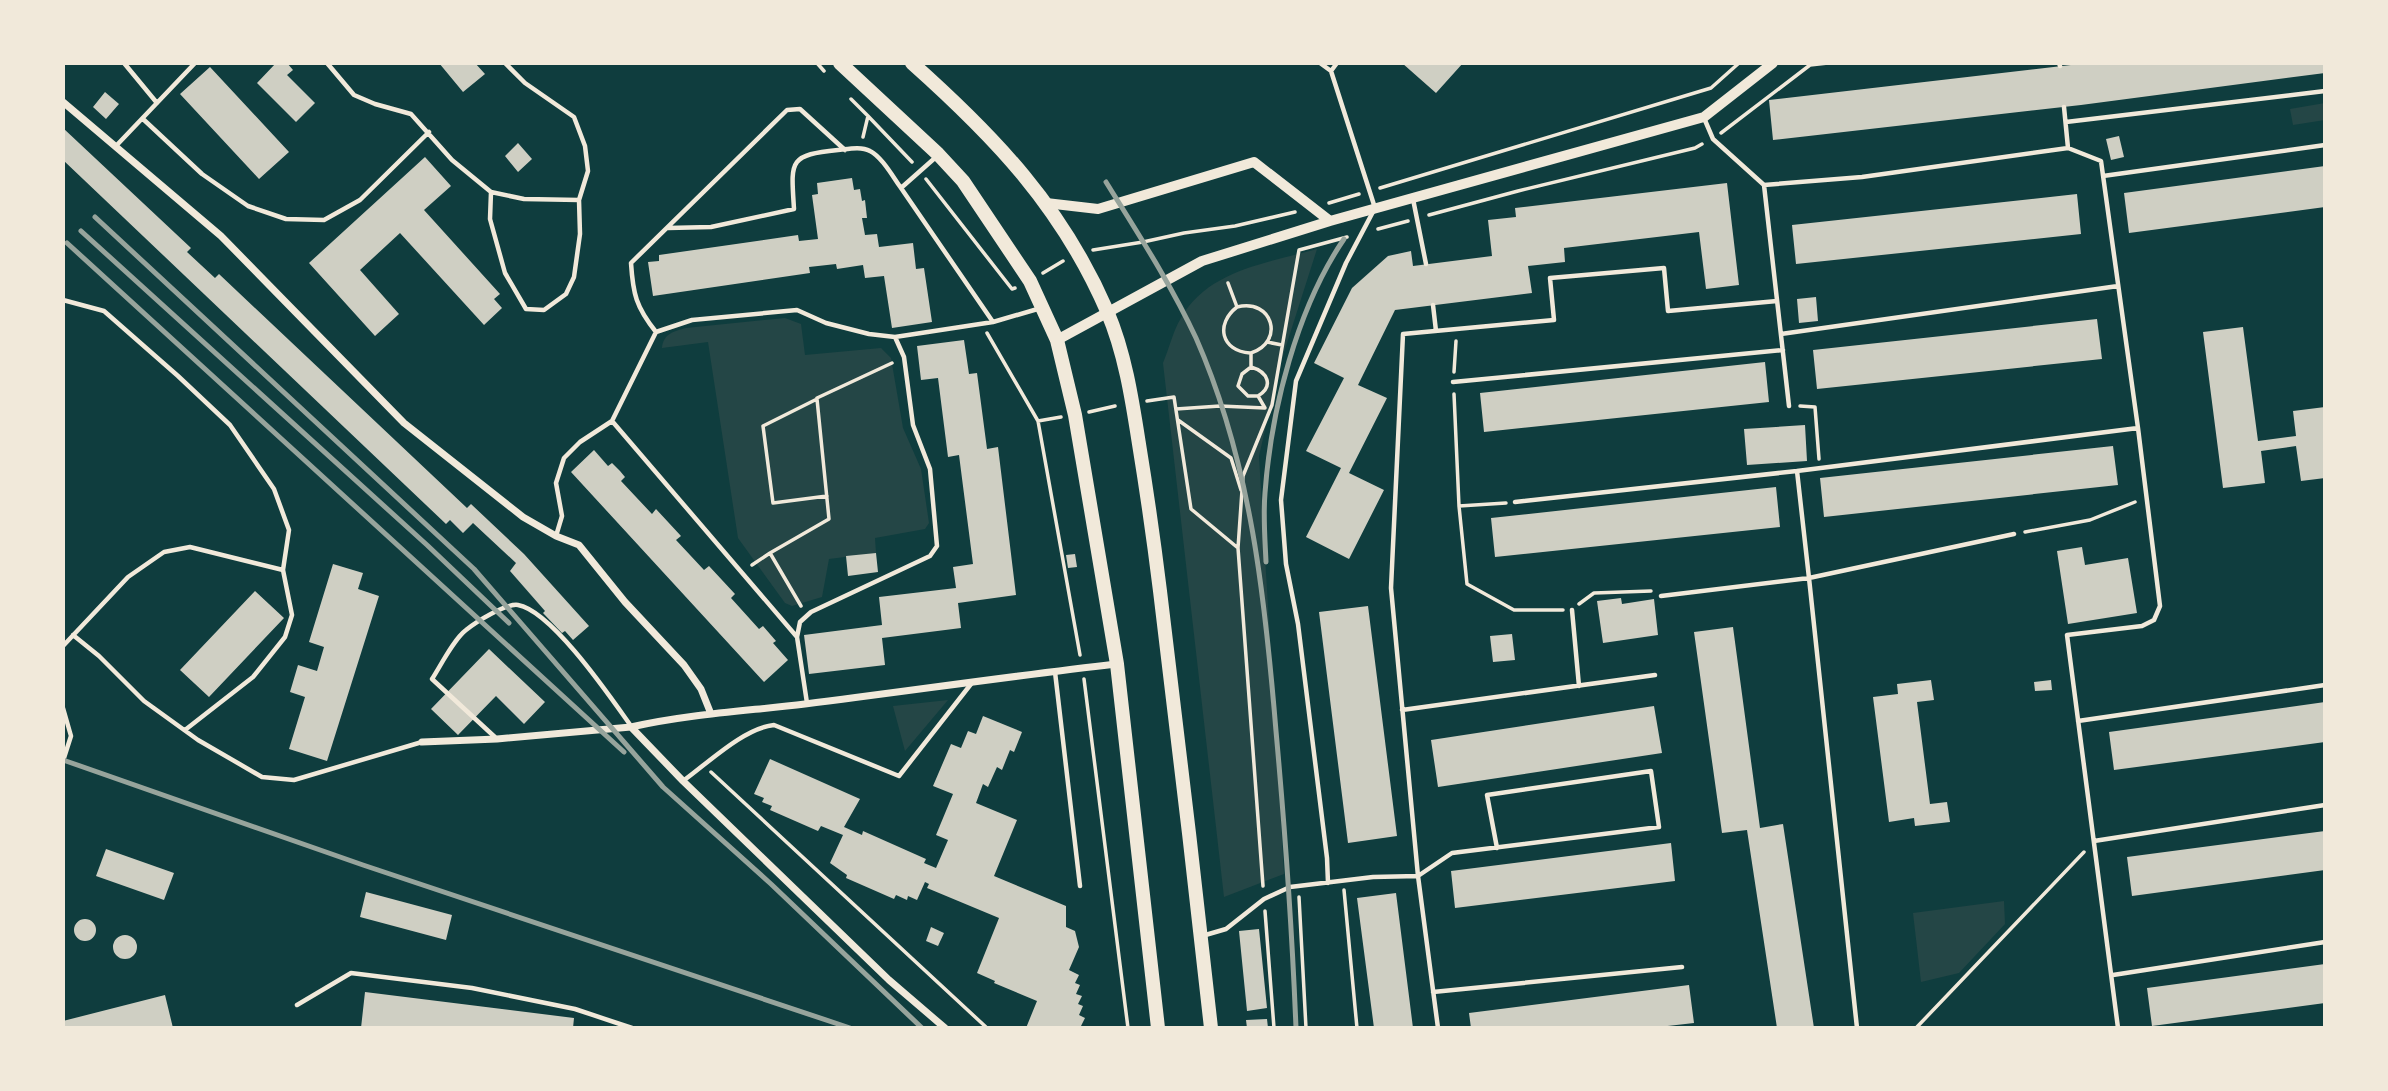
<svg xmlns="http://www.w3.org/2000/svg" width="2388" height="1091" font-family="'Nunito Sans',sans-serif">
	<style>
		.green { fill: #244646 }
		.building { fill: #cfcfc3 }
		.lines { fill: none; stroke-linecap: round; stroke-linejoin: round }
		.path { stroke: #f1e9da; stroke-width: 3.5 }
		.service { stroke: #f1e9da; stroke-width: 4.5 }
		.minor { stroke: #f1e9da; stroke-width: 7 }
		.tertiary { stroke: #f1e9da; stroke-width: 10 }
		.primary { stroke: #f1e9da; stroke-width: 14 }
		.rail { stroke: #97a49c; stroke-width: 5 }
	</style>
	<rect width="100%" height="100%" fill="#0f3d3e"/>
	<path class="green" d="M2325 103V120L2293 125 2290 109Z
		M1317 249 1280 365 1259 456 1284 874 1224 897 1163 363C1169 349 1173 331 1181 318 1208 270 1268 263 1317 249Z
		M785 318 801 324 805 355 881 348 891 358 903 428 921 469 929 523 925 529 875 538 876 553 829 559 822 597 792 606 785 603 738 538 708 342 662 348C663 334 674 331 686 328Z
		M948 700 905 751 893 706Z
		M2004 901 2005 924 1959 973 1921 982 1913 913Z"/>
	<path class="building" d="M276 63H287L293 70 287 75 315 103 296 122 257 83Z
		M439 63H475L485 74 463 92Z
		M1402 63H1463L1436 93Z
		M2088 63H2325V73L2081 105 1773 140 1769 100Z
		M210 67 289 152 259 179 180 94Z
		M105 92 119 104 106 119 93 107Z
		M63 128 191 248 187 252 215 278 219 274 467 508 471 504 524 554 589 626 573 640 565 631 562 633 543 613 545 611 510 571 516 563 473 523 463 533 450 520 446 524 63 160Z
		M2119 136 2124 157 2111 160 2106 139Z
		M518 143 532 159 518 172 505 156Z
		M425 157 451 186 424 210 500 294 494 299 502 308 484 325 400 233 360 270 399 314 375 336 309 263Z
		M2325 166V207L2129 233 2124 193Z
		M852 178 854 190 860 189 862 201 865 200 867 218H862L865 235 877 234 879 247 913 243 916 269 924 268 932 322 892 328 884 276 865 278 863 265 837 269 836 264 809 267 810 273 653 296 648 262 659 261V255L798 235 799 241 818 239 812 195 818 194 817 183Z
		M1727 183 1739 285 1706 289 1699 232 1564 248 1565 262 1528 266 1532 293 1395 310 1358 385 1387 398 1349 473 1384 490 1349 559 1306 537 1341 468 1306 451 1344 378 1314 363 1352 288 1388 256 1411 251 1413 266 1492 256 1488 220 1516 217 1515 208Z
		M2077 194 2081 234 1796 264 1792 225Z
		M1816 297 1818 321 1799 323 1797 299Z
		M2097 319 2102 359 1817 389 1813 350Z
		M2243 327 2258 441 2296 436 2293 411 2325 407V478L2301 481 2296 446 2261 451 2265 483 2223 488 2203 332Z
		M964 340 969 374 977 373 987 449 998 447 1016 595 958 603 961 628 882 638 885 665 809 674 804 635 882 625 879 597 956 588 953 567 973 564 959 455 948 457 938 378 921 380 917 346Z
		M1765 362 1769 402 1484 432 1480 393Z
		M1805 425 1807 461 1747 465 1744 429Z
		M2113 446 2118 485 1824 517 1820 478Z
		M594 450 608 466 612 463 620 471 625 477 621 481 652 514 656 509 681 536 676 540 704 570 709 566 735 594 731 598 759 629 763 626 776 641 773 643 788 660 764 682 571 472Z
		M1776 487 1780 527 1495 557 1491 518Z
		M2082 547 2085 565 2128 558 2137 613 2068 624 2057 551Z
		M876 553 878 572 848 576 846 556Z
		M1075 554 1077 567 1068 568 1066 555Z
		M333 564 363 573 358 589 379 596 327 761 289 749 305 697 290 692 298 665 317 671 324 647 309 642Z
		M255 591 284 618 209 697 180 670Z
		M1621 598 1622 604 1654 599 1658 635 1603 643 1597 601Z
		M1368 606 1397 836 1348 843 1319 612Z
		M1733 627 1760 828 1783 824 1814 1028H1777L1747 830 1722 833 1694 632Z
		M1512 634 1515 660 1493 662 1490 636Z
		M489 649 545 702 524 724 496 696 458 735 431 709Z
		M1931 680 1934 700 1917 702 1930 804 1947 802 1950 822 1915 826 1914 818 1889 822 1873 697 1898 694 1897 684Z
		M2051 680 2052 690 2035 691 2034 682Z
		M2325 702V742L2114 770 2109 732Z
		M1654 706 1662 753 1438 787 1431 740Z
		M983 716 1022 732 1014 752 1010 750 1002 770 997 767 988 787 983 784 976 803 1017 820 994 876 1066 906V927L1075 931 1079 947 1069 970 1079 975 1075 983 1080 985 1076 994 1082 996 1078 1004 1083 1006 1079 1015 1085 1018 1081 1026 1086 1028H1026L1037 1001 994 983 995 981 977 973 999 918 927 888 929 884 925 882 917 900 908 896 907 900 896 895 894 899 846 878 847 875 830 863 843 835 821 826 818 831 770 810 772 806 762 802 764 798 754 794 770 759 860 799 844 827 862 835 863 831 926 859 924 863 936 868 948 840 936 835 953 794 933 786 951 744 961 748 968 731 976 734Z
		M2325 831V870L2132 896 2127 857Z
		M1671 843 1675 881 1455 908 1451 871Z
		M106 849 174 873 164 900 96 876Z
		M366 892 452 915 446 940 360 917Z
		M1396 893 1413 1028H1374L1357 898Z
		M74 930a11 11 0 1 1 22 0a11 11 0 1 1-22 0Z
		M931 927 944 933 938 946 926 941Z
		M1259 929 1267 1008 1247 1011 1239 931Z
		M113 947a12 12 0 1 1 24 0a12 12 0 1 1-24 0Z
		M2325 964V1003L2152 1026 2147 988Z
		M1689 985 1694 1023 1650 1028H1471L1469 1013Z
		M365 992 574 1018 573 1028H361Z
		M165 995 173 1028H63V1021Z
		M1267 1019 1268 1028H1247L1246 1020Z"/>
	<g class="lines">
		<path class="path" d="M817 63 824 71
			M851 99 868 116 863 137
			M868 116 912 162
			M1721 133 1810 65 1828 63
			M926 179 1012 289 1015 288
			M1380 188 1711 88 1739 63
			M1329 203 1359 194
			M1429 215 1518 191 1695 148 1702 144
			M1378 229 1408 221
			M1093 250 1143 242 1184 233 1235 226 1295 212
			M1043 273 1063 261
			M1237 307C1215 324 1221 351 1250 353
			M987 333 1038 421 1080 655
			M1267 342 1282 345
			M1251 367C1268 372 1274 386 1258 396
			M1454 372 1456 341
			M1454 394 1459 506 1467 584 1514 610H1563
			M817 398 892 363
			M1147 401 1174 397 1191 509 1238 548
			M1800 406 1815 407 1819 459
			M1176 409 1220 406 1265 408 1258 396H1248L1238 386 1242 374 1251 367V353C1285 342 1273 298 1237 307L1228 283
			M1089 412 1115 406
			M1178 420 1231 458 1241 490
			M1038 421 1061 417
			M1459 506 1506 503
			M2025 532 2090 520 2135 502
			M752 565 770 553
			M1579 604 1594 593 1651 591
			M801 606 770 553 829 519 817 399 763 426 773 503 827 496
			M1084 679 1128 1028
			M711 772 987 1028
			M1263 886 1238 548 1243 476 1272 405 1299 250 1347 237
			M1344 890 1357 1028
			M1299 897 1306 1028
			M1265 911 1274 1028
			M1916 1028 2084 852"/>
		<path class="service" d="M124 63 157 103
			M327 63 354 95 375 104 411 114 452 160 491 192 524 199 579 200
			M1320 63 1331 71 1375 208 1346 263 1296 381 1281 500 1286 564 1298 624 1327 858 1328 883
			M2059 63 2060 66
			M1331 71 1337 63
			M2064 107 2068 148 2101 161 2138 428
			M1704 118 1713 139 1764 185 1789 406
			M143 119 202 174 248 206 286 219 324 220 360 200 429 132
			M2066 122 2325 91
			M115 147 195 63
			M936 157 901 188 993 322
			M2103 176 2325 145
			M1764 185 1862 177 2068 148
			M491 192 490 219 505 273 526 309 544 310 566 294 574 277 580 234 579 200 588 171 585 146 574 117 525 83 505 63
			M1413 199 1426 264
			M668 228 711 227 794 209C791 161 788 155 838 150 848 149 861 146 870 151 882 157 893 177 901 188
			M63 300 104 311 178 376 230 425 274 489 289 530 283 570 292 615 285 637 253 677 185 730
			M1433 305 1436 331
			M656 332C636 307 633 294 631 263L787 110 800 109 845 150
			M1781 334 2118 286
			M1453 382 1783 350
			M612 421 797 637
			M1515 502 1797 471 2138 428 2160 606 2154 620 2142 626 2067 635 2118 1028
			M556 536 562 516 556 483 564 458 580 442 612 421 656 332 692 320 797 310 826 323 869 334 895 337 993 322 1041 308
			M1661 596 1809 578 1797 471
			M1572 610 1579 686
			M73 635 99 656 144 701 198 740 262 777 294 780 422 742
			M63 646 128 577 164 552 190 547 283 570
			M1055 672 1080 886
			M807 703 797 637 800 622 811 612 930 556 937 546 930 469 913 425 904 357 895 337
			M63 708 71 736 63 761
			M1402 710 1655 675
			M2078 721 2325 685
			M497 739 432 679C441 665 454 639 466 630 476 622 506 603 518 605 552 611 611 698 631 726
			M683 781C708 763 744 728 774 725L899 776 971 684
			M2094 841 2325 805
			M1202 936 1226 929 1264 899 1290 887 1373 877 1418 876 1452 853 1659 827 1651 771 1487 795 1497 848
			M2113 975 2325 942
			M1433 992 1682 967
			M297 1005 351 973 472 988 575 1009 632 1028
			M1438 1028 1418 876 1391 588 1403 334 1554 320 1550 278 1664 268 1668 311 1777 301
			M1857 1028 1809 578 2014 534"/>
		<path class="minor" d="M63 102 221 236 404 423 523 517 556 536 579 545 625 602 684 665 701 689 711 714
			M631 727C689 714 747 711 805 704 909 691 1012 676 1116 664
			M422 742 497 739 631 727 683 781 889 980 945 1028"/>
		<path class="tertiary" d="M1046 203 1098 209 1254 162 1330 221
			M1057 340 1202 261 1330 221 1704 117 1773 63"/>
		<path class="primary" d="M840 63 938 154 963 181 1030 281 1057 340 1075 415 1117 664 1158 1028
			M912 63C995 137 1062 207 1107 311 1125 353 1132 399 1139 444 1147 493 1154 542 1160 591 1178 737 1195 882 1211 1028"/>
		<path class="rail" d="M1106 182C1137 232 1171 284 1196 338 1251 463 1265 598 1276 731 1285 830 1292 929 1296 1028
			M95 217 474 569 663 787 771 884 922 1028
			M81 231 427 545 509 623
			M67 243 624 752
			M1266 562C1265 539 1263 516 1265 493 1271 410 1297 308 1344 239
			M63 760 363 865 850 1028"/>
	</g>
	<rect width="2388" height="1091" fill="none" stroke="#f1e9da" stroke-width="130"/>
</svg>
